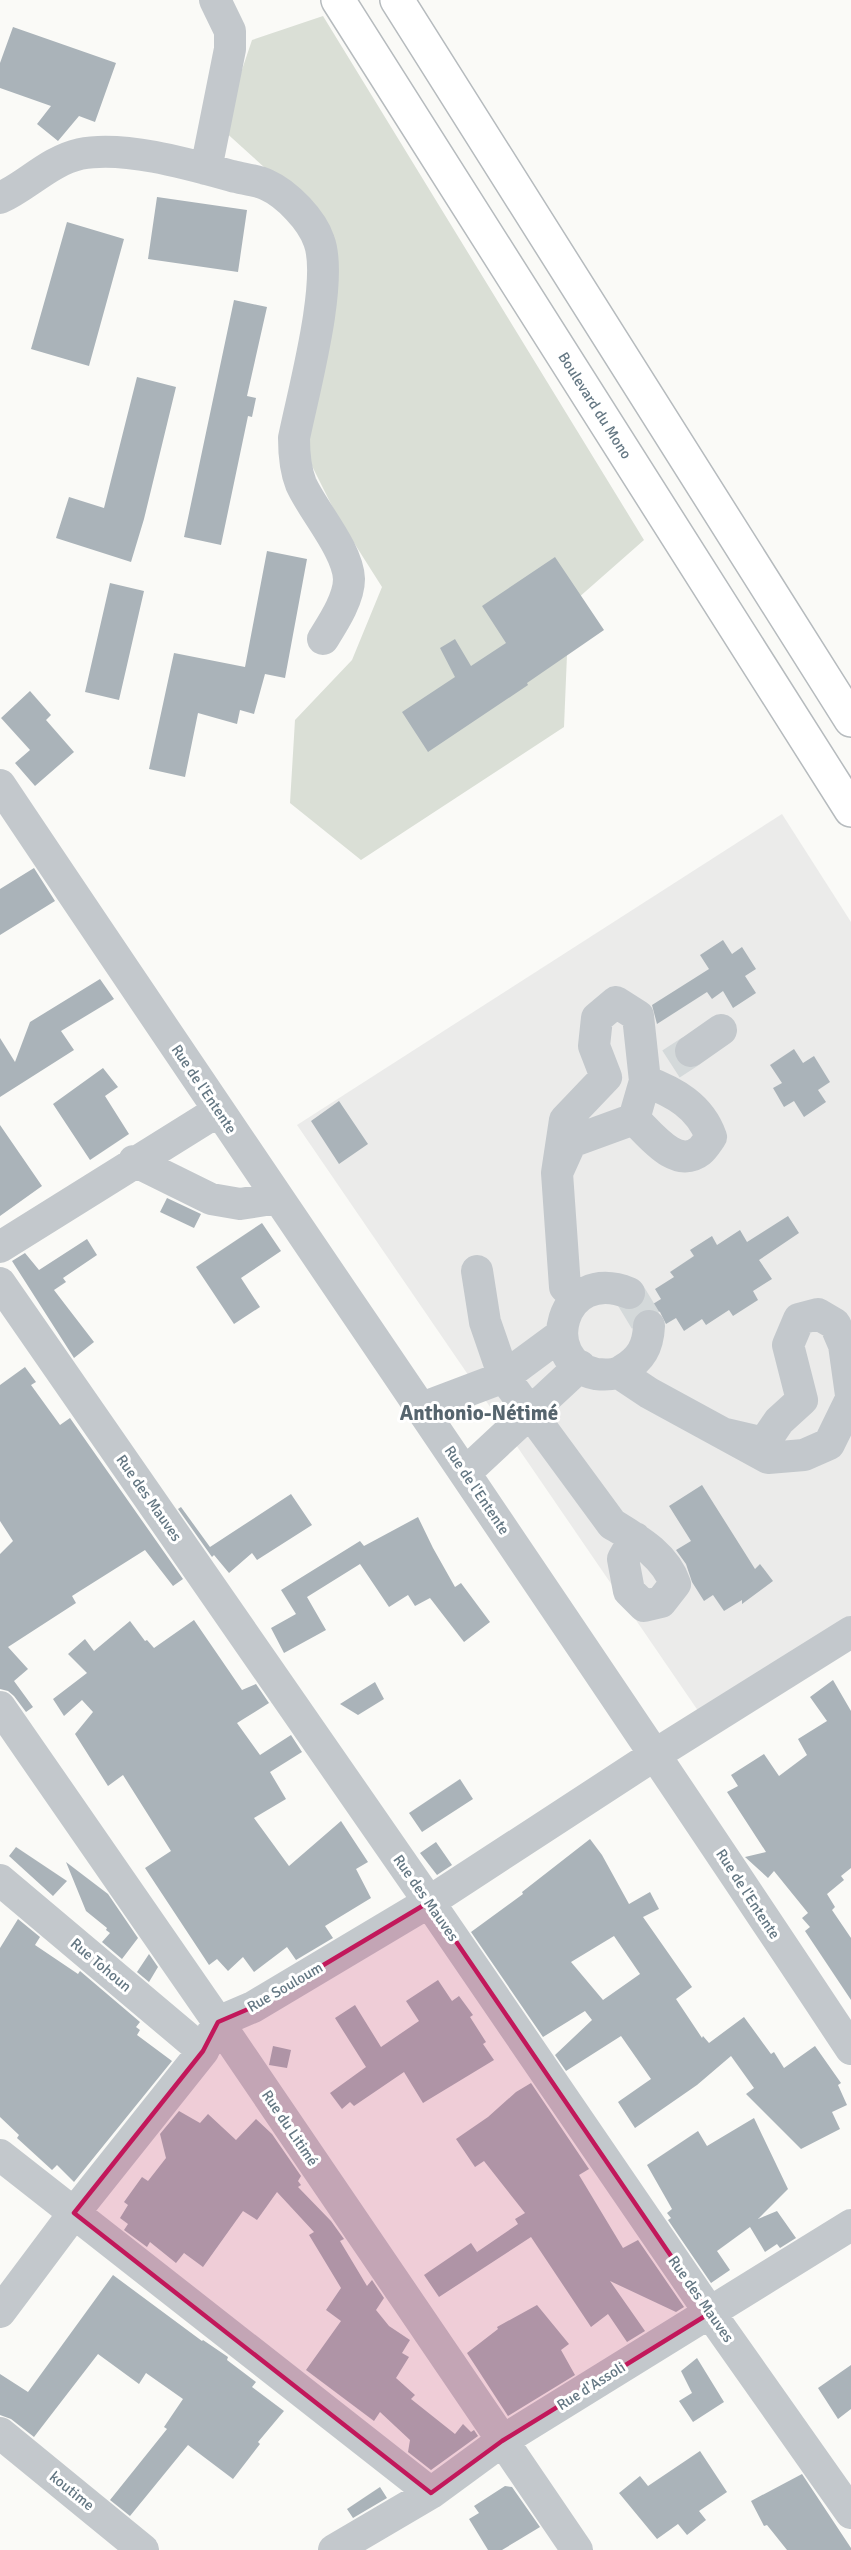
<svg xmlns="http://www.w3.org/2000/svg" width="851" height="2550" font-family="Signika,sans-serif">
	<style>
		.built { fill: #ebebea }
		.green { fill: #dadfd6 }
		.building { fill: #aab3b9; fill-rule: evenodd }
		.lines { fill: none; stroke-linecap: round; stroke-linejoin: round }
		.minor-tunnel { stroke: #d4d9da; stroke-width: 32; stroke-dasharray: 32 16; stroke-linecap: butt }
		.highway-casing { stroke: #b6bbbe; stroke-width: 36 }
		.minor { stroke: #c3c8cc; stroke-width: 32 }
		.highway { stroke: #fff; stroke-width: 33 }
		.marked { fill: #c2185b; fill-opacity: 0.2; stroke: #c2185b; stroke-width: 4.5; stroke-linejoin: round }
		.labels { text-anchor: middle; stroke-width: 6; stroke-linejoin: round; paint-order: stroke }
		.street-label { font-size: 15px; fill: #647783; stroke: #fff }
		.district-label { font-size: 21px; font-weight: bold; fill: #56656e; stroke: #fff }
	</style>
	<rect width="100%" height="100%" fill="#fafaf7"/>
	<path class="built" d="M782 814 851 922V1623L703 1718 297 1125Z"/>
	<path class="green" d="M323 16 644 540 569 606 564 727 361 860 290 803 295 720 352 660 382 587 337 516 303 448 319 217 222 129 252 40Z"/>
	<path class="building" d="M13 27 116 63 95 122 79 116 58 141 37 124 51 106 0 88V63Z
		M157 197 247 210 238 272 148 259Z
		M67 222 124 239 89 366 31 349Z
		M234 300 267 307 247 396 256 398 252 417 248 416 221 545 184 537Z
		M137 377 176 387 144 519 131 562 56 538 69 497 104 508Z
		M267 551 307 559 285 678 265 674 254 714 240 710 237 724 198 713 185 777 149 769 174 653 245 667Z
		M555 557 604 630 527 683 528 685 428 752 402 712 455 677 440 648 455 639 471 666 506 643 482 606Z
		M110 583 144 591 119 700 85 692Z
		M30 691 51 715 46 720 74 752 35 786 15 763 30 750 1 718Z
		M34 868 55 901 0 935V889Z
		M723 940 732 954 742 947 756 969 745 976 756 993 733 1008 723 991 712 999 707 992 657 1024 652 1005 709 969 700 955Z
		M100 979 114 999 61 1031 74 1050 0 1097V1038L15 1062 30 1022Z
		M794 1049 803 1063 814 1056 830 1082 818 1090 826 1102 804 1117 794 1101 784 1107 773 1088 782 1083 770 1065Z
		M103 1068 118 1087 105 1096 129 1134 90 1160 53 1104Z
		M339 1101 368 1144 339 1164 311 1121Z
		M0 1125 42 1186 0 1216Z
		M167 1198 201 1214 194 1228 160 1212Z
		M788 1216 799 1233 759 1260 772 1279 753 1291 758 1300 733 1316 729 1310 706 1325 702 1319 684 1331 676 1318 666 1324 660 1312 651 1308 645 1309 661 1299 655 1289 674 1277 670 1272 694 1256 690 1250 712 1236 717 1245 740 1230 747 1242Z
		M262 1223 281 1251 241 1278 260 1307 234 1324 196 1267Z
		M87 1239 97 1255 63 1278 66 1282 54 1290 94 1342 74 1358 12 1261 25 1253 39 1270Z
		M25 1367 36 1382 31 1385 60 1425 70 1418 183 1579 173 1586 145 1550 72 1596 76 1603 8 1647 28 1669 14 1681 33 1707 26 1712 14 1696 8 1691 0 1689V1554L13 1541 0 1521V1385Z
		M702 1485 755 1569 760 1564 773 1581 742 1604V1600L724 1611 713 1595 704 1601 692 1582 686 1564 676 1550 691 1541 669 1506Z
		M291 1494 312 1525 257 1560 252 1553 229 1573 214 1555 212 1557 178 1509 181 1507 210 1547Z
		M418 1517 433 1548 455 1587 461 1583 490 1622 464 1642 430 1598 415 1606 408 1595 389 1607 360 1564 307 1597 326 1630 284 1653 271 1628 296 1614 281 1590 360 1541 364 1546Z
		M194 1620 242 1690 256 1684 269 1703 237 1723 260 1755 291 1735 302 1752 270 1772 286 1799 254 1818 289 1866 341 1821 368 1862 356 1869 371 1898 325 1926 333 1938 296 1960 287 1947 254 1972 243 1957 228 1971 217 1959 209 1965 145 1868 171 1851 123 1775 108 1786 75 1734 93 1712 82 1700 64 1716 53 1699 87 1673 68 1654 85 1639 94 1651 130 1621 145 1641 147 1640 154 1648Z
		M833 1680 851 1711V1868L841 1876 844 1880 827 1894 835 1907 832 1910 851 1938V2000L805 1931 810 1927 802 1918 808 1913 774 1871 768 1878 745 1857 766 1852 727 1792 738 1786 731 1775 764 1754 779 1776 807 1755 798 1739 827 1721 810 1697Z
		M375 1682 384 1699 358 1715 340 1704Z
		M460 1779 473 1799 422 1832 409 1813Z
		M590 1839 602 1855 629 1904 650 1892 659 1909 643 1917 692 1987 676 1999 702 2038 703 2036 709 2043 744 2017 771 2054 774 2052 784 2068 815 2046 841 2083 838 2085 847 2105 832 2112 840 2129 801 2149 746 2094 754 2088 731 2056 697 2085 635 2128 618 2102 651 2079 621 2036 566 2071 555 2055 592 2020 585 2011 543 2037 471 1932 523 1894 522 1892ZM614 1936 640 1974 603 2000 571 1962Z
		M436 1842 452 1865 437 1875 420 1853Z
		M16 1847 67 1881 53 1896 9 1856Z
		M66 1862 108 1894 138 1938 122 1959 102 1942 110 1933 106 1930 107 1928 86 1911Z
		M18 1919 40 1937 35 1945 78 1974 80 1971 140 2022 136 2027 140 2030 137 2035 172 2061 74 2182 57 2165 52 2170 17 2138 19 2135 0 2117V1948Z
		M149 1954 158 1967 149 1982 137 1972Z
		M438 1980 452 2001 459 1996 473 2015 470 2017 486 2042 483 2044 494 2060 423 2103 404 2072 354 2106 350 2102 342 2109 330 2093 366 2067 335 2018 355 2005 381 2047 419 2021 406 2001Z
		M273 2046 291 2050 287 2068 269 2065Z
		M531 2083 589 2169 579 2175 623 2248 638 2240 684 2307 676 2312 610 2281 645 2331 627 2342 608 2314 591 2327 531 2237 439 2297 424 2275 471 2243 477 2252 518 2224 515 2219 525 2213 484 2161 475 2167 456 2139 488 2117 516 2092Z
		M179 2111 200 2123 208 2114 236 2140 256 2119 272 2134 301 2176 298 2181 301 2185 298 2187 331 2221 344 2239 340 2241 367 2286 372 2280 384 2298 376 2310 389 2326 410 2340 402 2353 409 2357 396 2378 415 2395 411 2399 455 2434 463 2424 471 2432 474 2430 478 2436 431 2470 408 2452 410 2440 380 2412 374 2421 306 2370 341 2321 326 2310 341 2288 309 2235 314 2232 277 2192 257 2220 243 2211 203 2267 184 2253 176 2263 150 2242 147 2247 124 2230 128 2224 120 2218 128 2205 124 2202 142 2177 148 2181 166 2158 160 2134Z
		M754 2118 788 2189 758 2219 777 2211 796 2238 780 2248 777 2244 765 2252 750 2227 717 2251 730 2270 711 2283 668 2220 671 2218 667 2213 672 2209 647 2165 698 2131 707 2146Z
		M113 2275 202 2341 203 2340 228 2357 227 2360 256 2382 252 2387 284 2411 258 2442 260 2444 233 2479 188 2445 130 2516 110 2500 167 2429 164 2427 183 2399 146 2373 139 2384 98 2354 34 2437 11 2419 0 2415V2374L28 2392Z
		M537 2305 569 2344 561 2350 575 2375 508 2416 467 2353 498 2329 497 2327Z
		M697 2358 724 2402 693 2422 679 2401 692 2393 681 2371Z
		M851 2365V2409L838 2419 818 2388Z
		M700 2451 727 2492 699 2511 706 2520 687 2535 678 2524 657 2539 619 2493 640 2476 648 2486Z
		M802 2474 851 2548V2550H787L767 2525 764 2526 751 2501Z
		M505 2486 512 2487 540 2527 502 2550H488L469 2519 479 2513 474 2506Z
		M380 2487 387 2498 353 2518 347 2509Z"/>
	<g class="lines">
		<path class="minor-tunnel" d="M671 1064 691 1051
			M629 1293 649 1326"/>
		<defs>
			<g id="highway">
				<path id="s1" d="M338 0 851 810"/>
				<path d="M397 0 851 720"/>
			</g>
		</defs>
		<use href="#highway" class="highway-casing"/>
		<path class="minor" d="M206 169 230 49V31L215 0
			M0 198C27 186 49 161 80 154 123 145 189 164 232 176 243 179 257 180 267 185 287 194 312 220 319 241 334 281 303 393 294 438 294 454 295 469 301 484 313 511 348 550 349 579 349 599 333 623 323 639
			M0 785C282 1207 571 1625 851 2049
			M691 1051 721 1030
			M634 1119C650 1134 676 1170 700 1151 704 1148 708 1141 711 1137 700 1106 674 1092 645 1081L634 1119 571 1142 557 1173 565 1120 606 1077 594 1046 597 1018 616 1002 638 1016 645 1081
			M134 1161 211 1199 240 1204 278 1198
			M557 1173 565 1287 576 1298
			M0 1247 218 1111
			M477 1271 485 1322 504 1377 612 1524C638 1540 665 1555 675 1584L661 1602 644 1606 629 1591 623 1559 635 1538
			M0 1283 429 1902 710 2313 851 2513
			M629 1293C560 1265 537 1362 596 1374 605 1375 616 1375 623 1370 641 1359 648 1347 649 1326
			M619 1373 649 1393 768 1458 804 1455 829 1444 851 1399
			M422 1408 504 1377 562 1334
			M726 1434 764 1443 779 1421 802 1400 788 1345 799 1319 818 1314 835 1324 844 1345 851 1395
			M465 1473 580 1366
			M0 1707 218 2022 577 2550
			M0 1880 203 2051
			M0 2155 431 2493
			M0 2312 74 2213 203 2051 218 2022 253 2007 429 1902 656 1754 851 1632
			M0 2433 143 2550
			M334 2550 431 2493 502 2441 851 2225"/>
		<use href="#highway" class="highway"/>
	</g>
	<path class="marked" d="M429 1902 710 2313 502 2441 431 2493 74 2213 203 2051 218 2022 253 2007Z"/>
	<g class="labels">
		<g class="street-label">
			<text dy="5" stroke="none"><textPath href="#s1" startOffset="480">Boulevard du Mono</textPath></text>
			<text transform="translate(204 1089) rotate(56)" y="5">Rue de l'Entente</text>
			<text transform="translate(477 1490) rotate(56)" y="5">Rue de l'Entente</text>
			<text transform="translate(149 1498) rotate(55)" y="5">Rue des Mauves</text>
			<text transform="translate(748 1894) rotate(57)" y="5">Rue de l'Entente</text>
			<text transform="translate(426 1898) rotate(55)" y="5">Rue des Mauves</text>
			<text transform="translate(101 1965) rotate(40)" y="5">Rue Tohoun</text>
			<text transform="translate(285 1987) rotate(-30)" y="5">Rue Souloum</text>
			<text transform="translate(290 2128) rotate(56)" y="5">Rue du Litimé</text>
			<text transform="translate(701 2299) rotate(55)" y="5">Rue des Mauves</text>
			<text transform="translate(591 2386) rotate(-32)" y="5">Rue d'Assoli</text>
			<text transform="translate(72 2491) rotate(39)" y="5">koutime</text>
		</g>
		<g class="district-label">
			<text x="479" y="1420">Anthonio-Nétimé</text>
		</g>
	</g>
</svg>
